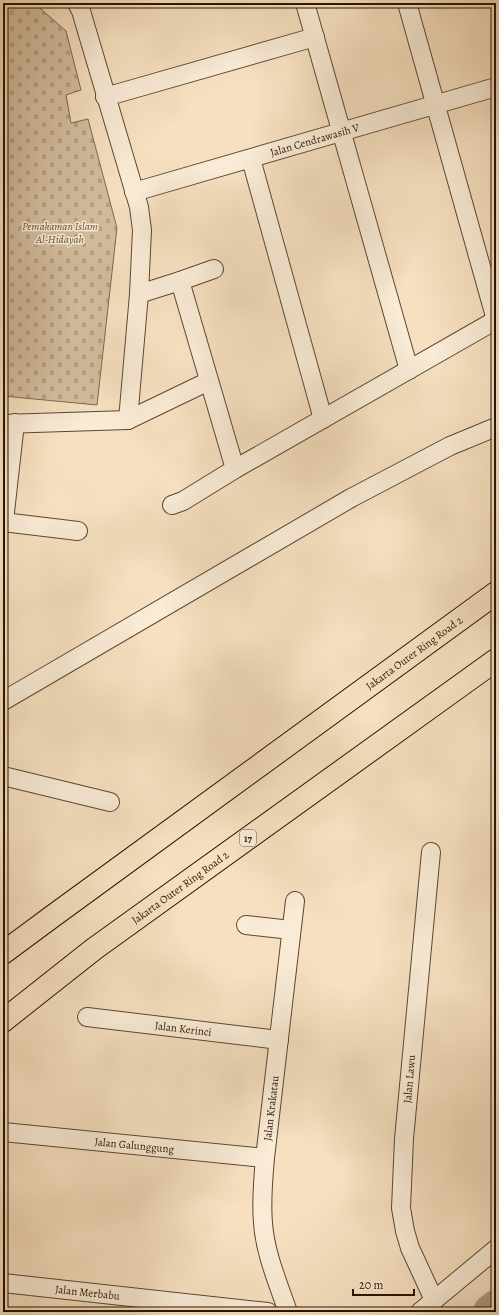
<svg xmlns="http://www.w3.org/2000/svg" width="499" height="1315" font-family="Alegreya,serif">
	<style>
		.cemetery { fill: url(#cemetery-stones); stroke: #7e6850 }
		.lines { fill: none; stroke-linecap: round; stroke-linejoin: round }
		.river { stroke: #b09b7f; stroke-width: 36 }
		.minor-casing { stroke: #5c4730; stroke-width: 20 }
		.motorway-casing { stroke: #281400; stroke-width: 24 }
		.minor { stroke: #f9ebd6; stroke-width: 18 }
		.motorway { stroke: #f6e0c0; stroke-width: 22 }
		.labels { text-anchor: middle; stroke-width: 3; stroke-linejoin: round; paint-order: stroke }
		.shield { fill: #f9ebd6; stroke: #675440; stroke-width: 1 }
		.shield-label { font-size: 10px; font-weight: bold; fill: #281400 }
		.street-label { font-size: 11px; fill: #281400; stroke: #f9ebd6 }
		.park-label { font-size: 11px; font-style: italic; fill: #644f38; stroke: #f9ebd6 }
	</style>
	<defs>
		<pattern id="cemetery-stones" width="16" height="16" patternUnits="userSpaceOnUse"><rect width="16" height="16" fill="#d3bd9f"/><path d="M2 7V4a2 2 0 0 1 4 0v3zM10 15v-3a2 2 0 0 1 4 0v3z" fill="#b5a287"/></pattern>
	</defs>
	<rect width="100%" height="100%" fill="#f6e0c0"/>
	<filter id="stains"><feTurbulence type="fractalNoise" baseFrequency=".005" numOctaves="4"/><feColorMatrix values="0 0 0 0 .2 0 0 0 0 .09 0 0 0 0 .02 0 0 0 .5 -.17"/></filter>
	<radialGradient id="worn" r=".72"><stop offset=".6" stop-color="#630" stop-opacity="0"/><stop offset="1" stop-color="#630" stop-opacity=".3"/></radialGradient>
	<path class="cemetery" d="M3 3H34L66 31 81 90 66 95 71 123 88 119 117 228 97 405 3 396Z"/>
	<g class="lines">
		<path class="river" d="M491 1312 496 1308"/>
		<defs>
			<g id="minor">
				<path d="M77 3 81 11 139 207 142 230 139 294 128 420"/>
				<path d="M305 3 409 370"/>
				<path d="M407 3 496 320"/>
				<path d="M105 97 315 37"/>
				<path d="M251 159 323 419"/>
				<path id="s1" d="M134 192 496 87"/>
				<path d="M180 281 235 469"/>
				<path d="M139 294 180 281 214 269"/>
				<path d="M3 424 128 420 209 381"/>
				<path d="M172 505 183 501 235 469 496 320"/>
				<path d="M4 521 15 423"/>
				<path d="M3 522 78 531"/>
				<path d="M3 701 351 498 450 446 496 427"/>
				<path d="M3 776 110 802"/>
				<path d="M431 852 404 1139 401 1208 405 1231 410 1248 434 1300"/>
				<path d="M246 925 291 930"/>
				<path id="s2" d="M87 1017 279 1040"/>
				<path id="s3" d="M3 1132 265 1158"/>
				<path id="s4" d="M3 1283 268 1312"/>
				<path id="s5" d="M288 1312C278 1283 265 1253 263 1223 261 1201 263 1180 265 1158L295 901"/>
				<path d="M420 1312 496 1249"/>
			</g>
			<g id="motorway">
				<path id="s6" d="M3 953 53 916 496 593"/>
				<path id="s7" d="M3 1021 94 949 496 660"/>
			</g>
		</defs>
		<use href="#minor" class="minor-casing"/>
		<use href="#motorway" class="motorway-casing"/>
		<use href="#minor" class="minor"/>
		<use href="#motorway" class="motorway"/>
	</g>
	<g class="labels">
		<rect class="shield" x="240" y="830" width="16" height="16" rx="3"/>
		<g class="shield-label">
			<text x="248" y="842">17</text>
		</g>
		<g class="street-label">
			<text dy="4" stroke="none"><textPath href="#s1" startOffset="188">Jalan Cendrawasih V</textPath></text>
			<text dy="4" stroke="none"><textPath href="#s6" startOffset="509">Jakarta Outer Ring Road 2</textPath></text>
			<text dy="4" stroke="none"><textPath href="#s7" startOffset="222">Jakarta Outer Ring Road 2</textPath></text>
			<text dy="4" stroke="none"><textPath href="#s2" startOffset="97">Jalan Kerinci</textPath></text>
			<text transform="translate(409 1079) rotate(-85)" y="4">Jalan Lawu</text>
			<text dy="4" stroke="none"><textPath href="#s5" startOffset="208">Jalan Krakatau</textPath></text>
			<text dy="4" stroke="none"><textPath href="#s3" startOffset="132">Jalan Galunggung</textPath></text>
			<text dy="4" stroke="none"><textPath href="#s4" startOffset="85">Jalan Merbabu</textPath></text>
		</g>
		<g class="park-label">
			<text x="60" y="230">Pemakaman Islam<tspan x="60" dy="13">Al-Hidayah</tspan></text>
		</g>
	</g>
	<rect width="499" height="1315" fill="none" stroke="#f6e0c0" stroke-width="16"/>
	<rect x="4" y="4" width="491" height="1307" fill="none" stroke="#281400" stroke-width="2"/>
	<rect x="8" y="8" width="483" height="1299" fill="none" stroke="#281400"/>
	<path d="M353 1289v6h61v-6" fill="none" stroke="#281400" stroke-width="2"/>
	<text x="359" y="1289" font-size="12" fill="#281400" stroke="#f9ebd6" stroke-width="3" paint-order="stroke">20 m</text>
	<rect width="100%" height="100%" filter="url(#stains)"/>
	<rect width="100%" height="100%" fill="url(#worn)"/>
</svg>
